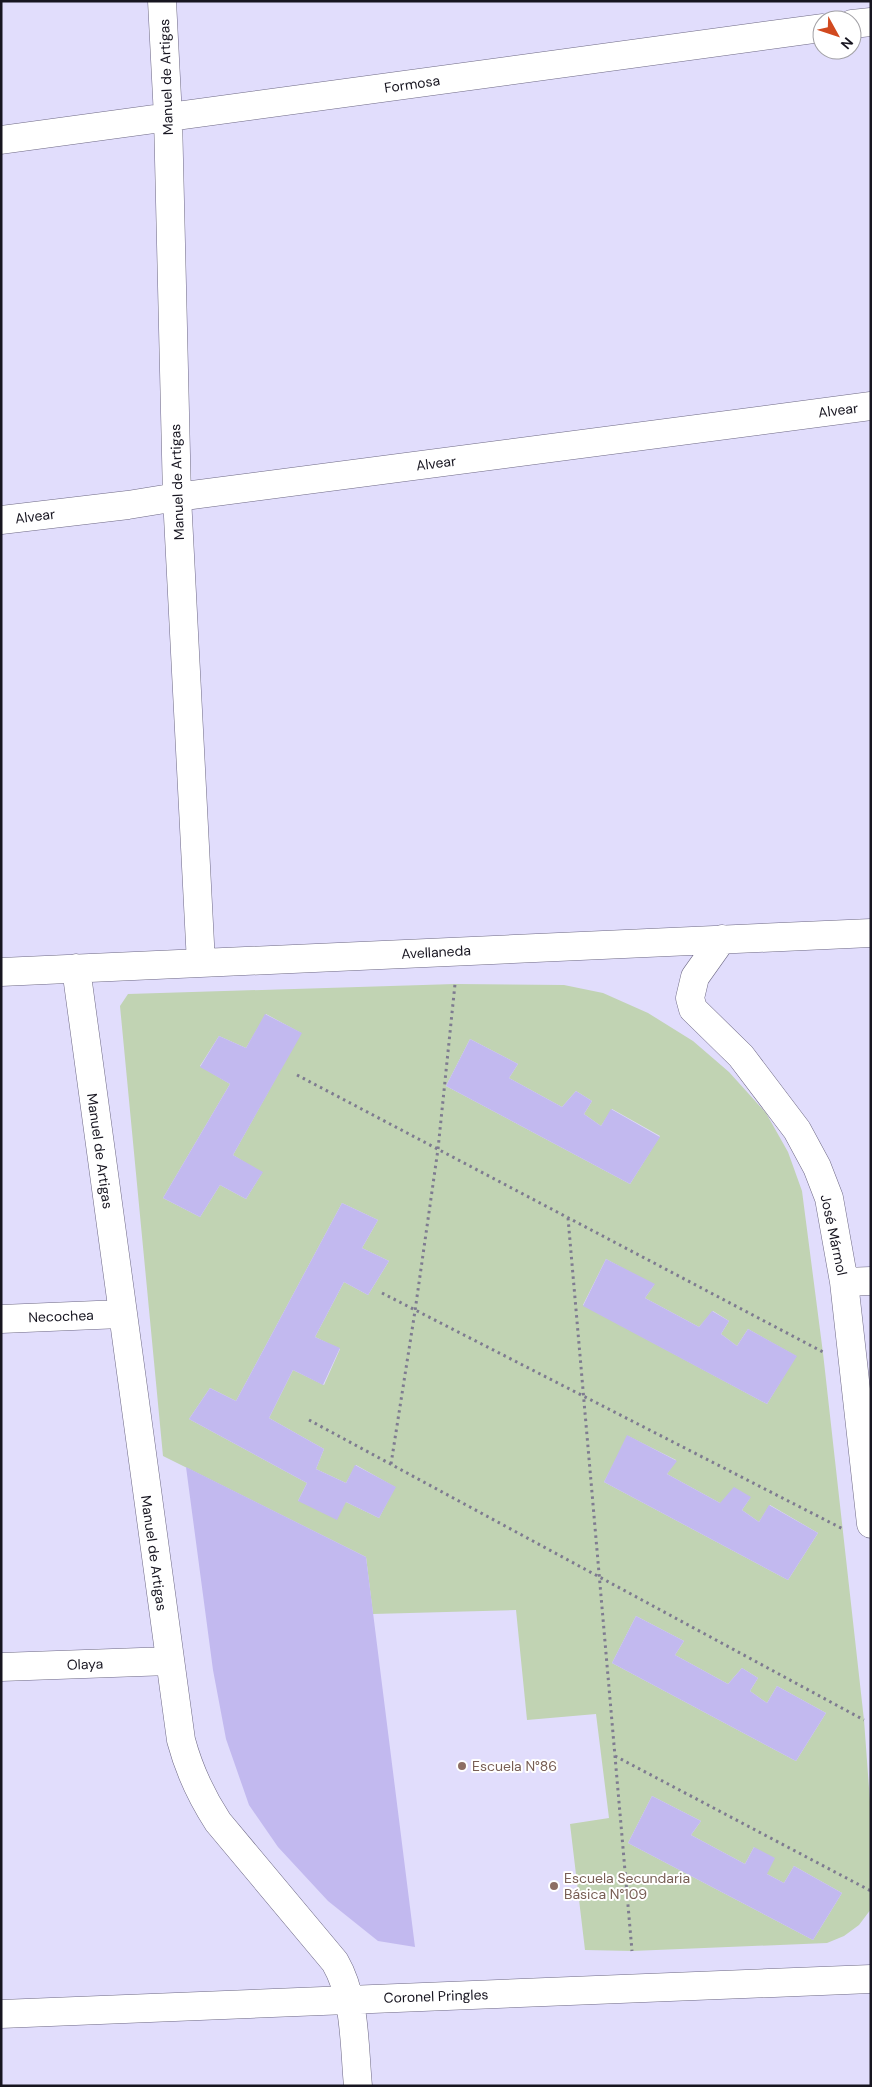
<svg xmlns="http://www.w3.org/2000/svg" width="872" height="2087" font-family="'DM Sans',sans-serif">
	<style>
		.green { fill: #c1d3b3; fill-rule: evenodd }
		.building { fill: #c2b9ef }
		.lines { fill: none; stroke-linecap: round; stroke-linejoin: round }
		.minor-casing { stroke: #6d6884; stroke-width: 29 }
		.path { stroke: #7e7b90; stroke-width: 3; stroke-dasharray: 2.5 4; stroke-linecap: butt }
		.minor { stroke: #fff; stroke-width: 28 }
		.education-dot { fill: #8d6e63; stroke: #fff; stroke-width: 2 }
		.labels { text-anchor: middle; stroke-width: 4; stroke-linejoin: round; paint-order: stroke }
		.street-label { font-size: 14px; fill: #171520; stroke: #fff }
		.education-label { font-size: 14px; fill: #785e54; stroke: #fff; text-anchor: start }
	</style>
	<rect width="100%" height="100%" fill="#e1ddfc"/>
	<path class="green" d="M455 984 564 985 603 993 648 1013 693 1041 729 1072 766 1113 788 1152 802 1191 823 1353 864 1720 871 1815V1909L859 1925 844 1936 827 1943 632 1951 585 1950 570 1824 609 1818 596 1714 527 1720 516 1610 373 1614 366 1557 163 1456 120 1006 128 994ZM266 1014 301 1033 233 1155 262 1173 246 1199 220 1185 200 1217 163 1198 230 1084 200 1066 219 1036 246 1048ZM470 1039 518 1064 509 1078 562 1107 576 1091 592 1101 584 1114 601 1126 612 1109 660 1136 630 1184 446 1086ZM342 1203 378 1220 362 1248 389 1261 368 1295 344 1282 315 1337 340 1349 324 1385 293 1370 269 1418 324 1449 316 1469 346 1483 356 1465 395 1487 379 1518 346 1502 298 1501 307 1483 189 1419 210 1388 236 1401ZM606 1259 654 1285 645 1298 699 1327 713 1311 729 1321 721 1334 737 1346 748 1329 796 1356 767 1404 583 1305ZM628 1436 676 1460 667 1474 720 1503 750 1498 742 1510 759 1522 770 1505 818 1533 788 1580 604 1482ZM636 1616 684 1641 675 1655 728 1684 742 1668 758 1678 750 1691 767 1703 777 1686 826 1713 796 1761 612 1663ZM652 1796 701 1821 691 1835 745 1864 754 1847 767 1874 784 1883 794 1866 842 1893 813 1940 628 1843Z"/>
	<path class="building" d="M265 1014 302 1033 233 1155 263 1172 246 1199 220 1185 200 1217 163 1198 230 1084 200 1067 219 1036 246 1048Z
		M470 1039 518 1064 509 1078 562 1107 576 1091 592 1101 584 1114 601 1126 611 1109 660 1137 630 1184 446 1086Z
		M342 1203 378 1220 362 1248 389 1261 368 1295 344 1282 315 1337 340 1348 323 1385 293 1370 269 1418 324 1449 316 1469 346 1483 355 1465 396 1487 379 1518 346 1502 337 1520 298 1501 307 1483 189 1419 210 1388 236 1401Z
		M606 1259 655 1284 645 1298 699 1327 712 1311 729 1321 721 1334 737 1346 748 1329 797 1356 767 1404 583 1306Z
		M627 1435 677 1461 667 1474 720 1503 734 1487 751 1497 742 1510 759 1522 769 1505 818 1533 788 1580 604 1482Z
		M186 1467 366 1557 415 1947 378 1941 328 1901 278 1847 249 1805 226 1739 213 1670Z
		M636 1616 684 1641 675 1655 728 1684 742 1668 758 1678 750 1691 767 1703 777 1686 826 1713 796 1761 612 1663Z
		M652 1796 701 1821 691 1835 745 1864 754 1847 775 1858 767 1874 784 1883 794 1866 842 1893 813 1940 628 1843Z"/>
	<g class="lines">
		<defs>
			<path id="minor" d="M162 1 168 117 177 497 201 963
				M852 24 871 22
				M1 140 822 28
				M1 520 128 505 177 497 871 406
				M722 939 695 977 690 998 693 1009 741 1056 797 1130 817 1167 829 1198 844 1282 871 1524
				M76 968 181 1740C189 1770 201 1796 218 1822L335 1962C356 1998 354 2045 358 2086
				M1 972 871 933
				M844 1282 871 1281
				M1 1319 121 1314
				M1 1667 169 1661
				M1 2014 871 1979"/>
		</defs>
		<use href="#minor" class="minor-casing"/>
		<path class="path" d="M297 1075 823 1352
			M568 1218 632 1951
			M382 1293 843 1529
			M309 1420 864 1720
			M391 1464 415 1311 438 1149 455 984
			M615 1756 871 1891"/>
		<use href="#minor" class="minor"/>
	</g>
	<g class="education-dot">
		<circle cx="462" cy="1766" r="5"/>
		<circle cx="554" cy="1886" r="5"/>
	</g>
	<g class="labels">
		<g class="street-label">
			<text transform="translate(166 77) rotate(-92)" y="5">Manuel de Artigas</text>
			<text transform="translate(412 84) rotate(-8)" y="5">Formosa</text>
			<text transform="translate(838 410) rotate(-7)" y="5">Alvear</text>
			<text transform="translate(436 463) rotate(-7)" y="5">Alvear</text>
			<text transform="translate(177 482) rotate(-92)" y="5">Manuel de Artigas</text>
			<text transform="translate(35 516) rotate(-7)" y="5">Alvear</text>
			<text transform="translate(436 952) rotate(-3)" y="5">Avellaneda</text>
			<text transform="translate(100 1151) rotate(82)" y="5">Manuel de Artigas</text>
			<text transform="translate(834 1235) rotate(78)" y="5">José Mármol</text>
			<text transform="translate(61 1316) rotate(-2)" y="5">Necochea</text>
			<text transform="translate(154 1553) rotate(82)" y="5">Manuel de Artigas</text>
			<text transform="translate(85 1664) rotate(-2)" y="5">Olaya</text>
			<text transform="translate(436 1996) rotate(-2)" y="5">Coronel Pringles</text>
		</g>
		<g class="education-label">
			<text x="472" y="1771">Escuela N°86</text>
			<text x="564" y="1883">Escuela Secundaria<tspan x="564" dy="16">Básica N°109</tspan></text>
		</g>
	</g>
	<rect width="872" height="2087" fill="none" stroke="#171520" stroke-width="5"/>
	<g transform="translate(837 35) rotate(130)"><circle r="24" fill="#ffffff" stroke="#a2a1a6"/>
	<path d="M0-4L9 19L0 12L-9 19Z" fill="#d1491f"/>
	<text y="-8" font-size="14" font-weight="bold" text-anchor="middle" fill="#171520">N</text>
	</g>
</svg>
